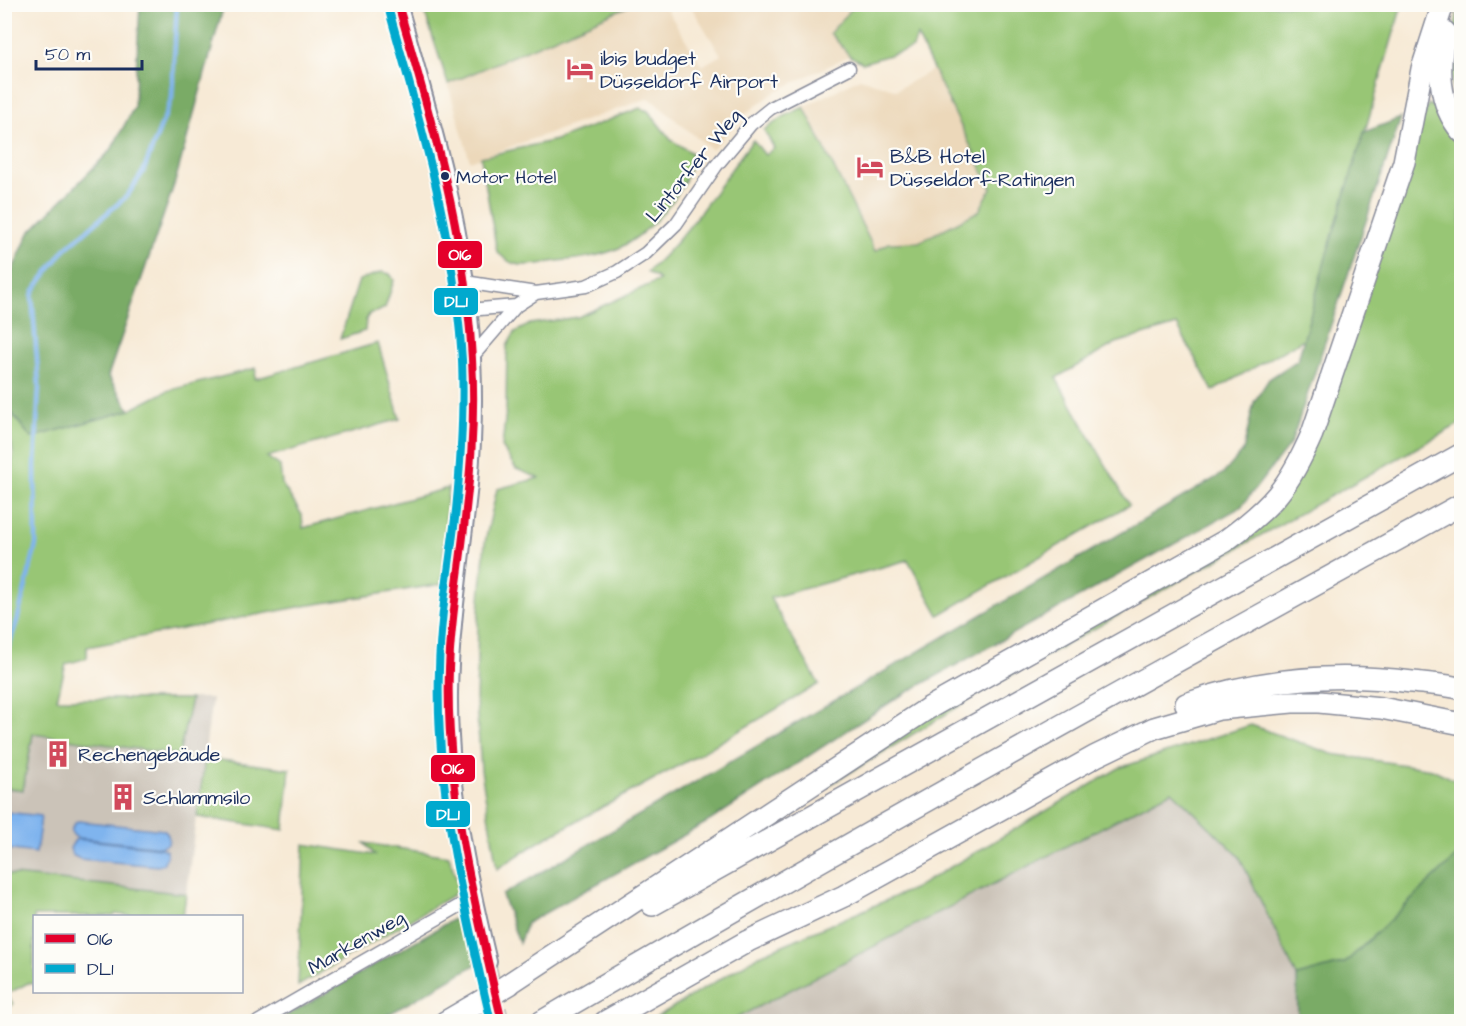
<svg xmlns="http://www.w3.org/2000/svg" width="1466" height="1026" font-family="'Architects Daughter',sans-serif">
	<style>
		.built { fill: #ecd8ba }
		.industrial { fill: #cbc3b8 }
		.green { fill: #98c674; stroke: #5a7a69; stroke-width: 1.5 }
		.forest { fill: #7aab66; stroke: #4a6d62; stroke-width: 1.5 }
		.water { fill: #7fb4ee; stroke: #4d72a6; stroke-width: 1.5 }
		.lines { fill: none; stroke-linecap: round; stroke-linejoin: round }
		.stream { stroke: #7fb4ee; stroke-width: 4.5 }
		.secondary-tunnel { stroke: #cbc5be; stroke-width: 16; stroke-dasharray: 16 8; stroke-linecap: butt }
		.street-casing { stroke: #898c9a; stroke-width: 15 }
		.secondary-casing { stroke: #898c9a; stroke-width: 20 }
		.highway-casing { stroke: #898c9a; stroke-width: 24 }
		.street { stroke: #fff; stroke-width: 12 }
		.secondary { stroke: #fff; stroke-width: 16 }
		.highway { stroke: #fff; stroke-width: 21 }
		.bus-1-casing { stroke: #fdfcf7; stroke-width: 12 }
		.bus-2-casing { stroke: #fdfcf7; stroke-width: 12 }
		.bus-1 { stroke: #e4002b; stroke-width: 8 }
		.bus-2 { stroke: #00a9ce; stroke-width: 8 }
		.bus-dot { fill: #1b2f5e; stroke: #fdfcf7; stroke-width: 2 }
		.labels { text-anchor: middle; stroke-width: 4.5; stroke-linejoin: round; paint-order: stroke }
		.bus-label { font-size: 18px; fill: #1b2f5e; stroke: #fdfcf7; text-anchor: start }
		.poi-label { font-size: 20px; fill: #1b2f5e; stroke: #fdfcf7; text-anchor: start }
		.street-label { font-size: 20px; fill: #1b2f5e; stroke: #fdfcf7 }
		.line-badge { stroke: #fdfcf7; stroke-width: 2 }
		.badge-label { font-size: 16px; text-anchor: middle; font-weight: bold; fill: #fff }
	</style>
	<rect width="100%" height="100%" fill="#fdfcf7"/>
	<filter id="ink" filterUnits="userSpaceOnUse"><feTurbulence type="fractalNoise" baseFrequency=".0167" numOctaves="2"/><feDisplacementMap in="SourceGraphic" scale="12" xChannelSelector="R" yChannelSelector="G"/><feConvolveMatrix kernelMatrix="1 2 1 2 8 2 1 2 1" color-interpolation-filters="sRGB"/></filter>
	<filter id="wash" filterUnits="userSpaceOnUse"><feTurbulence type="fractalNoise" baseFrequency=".008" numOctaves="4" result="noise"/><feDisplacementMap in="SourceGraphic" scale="24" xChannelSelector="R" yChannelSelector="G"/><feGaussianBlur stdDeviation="1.35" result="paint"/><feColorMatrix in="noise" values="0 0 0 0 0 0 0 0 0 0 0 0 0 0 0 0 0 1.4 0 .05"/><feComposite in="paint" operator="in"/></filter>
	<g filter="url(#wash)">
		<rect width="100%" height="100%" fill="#f7ead6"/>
		<path class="built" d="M631 5H664L702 66 721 55 690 5H954L777 91 738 119 712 150 649 98 470 161 448 84Z
			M934 69 991 187 979 211 919 242 889 243 875 251 804 107 860 78 896 90Z"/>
		<path class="industrial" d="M4 695 57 699 212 698 186 894 5 874Z
			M1172 791 1239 856 1297 976 1298 1021 731 1022Z"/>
		<path class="green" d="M422 4H631V5L448 84Z
			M855 5H1402L1304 339 1213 391 1177 325 1116 343 1056 378 1129 505 939 615 908 560 770 598 819 684 691 759 542 840 497 869 481 770 476 701 478 622 485 542 497 489 539 478 516 469 502 447 506 410 507 346 515 332 530 324 578 317 660 280 647 272C691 233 717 186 753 140L765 155 774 148 764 130 785 116 804 107 875 251 889 243 919 242 979 211 991 188 917 36 913 48 863 63 850 56 830 33Z
			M1459 5H1461V115C1444 79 1452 42 1459 5Z
			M1428 104 1436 107 1445 130 1461 148V423L992 686 826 787 944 705 1260 521 1356 320Z
			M640 108 648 111 671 140 692 153C692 188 649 234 619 248 599 257 578 259 557 261 544 263 528 267 515 264 509 263 502 256 497 252L481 157 556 140Z
			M382 272 390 274 394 280 385 308 377 312 370 313 366 319 365 331 340 339 359 280Z
			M378 343 400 419 267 457 280 466 282 484 302 515 303 528 448 488 442 584 304 606 87 647V658L66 664 57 699H191L179 755 33 734 23 790 5 788 4 521 8 501 13 453 5 405 31 438 130 410 167 391 256 368 255 379Z
			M1251 725 1332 754 1432 769 1461 783V857L1457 856 1345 963 1297 976 1239 856 1172 791 731 1021 648 1022 760 955 915 888 1119 768Z
			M205 758 290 769 284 830 197 817Z
			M364 843 449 856 460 891 298 986 304 844 375 855Z
			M5 874 186 894 183 916H131L115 914 114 916H34V984L28 983 7 994 13 1004 5 1010Z"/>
		<path class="forest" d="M140 5H224L175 182 108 376 130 410 31 438 5 404V287L29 233 111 150 134 107Z
			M1401 118 1291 443 1241 507 897 698 711 820 527 923 519 943 502 895 1224 473 1243 451 1254 402 1269 379 1298 360 1326 257 1364 132Z
			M1457 856 1462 857 1461 1021H1298L1297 976 1345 963Z
			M464 913 477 964 377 1021H277Z"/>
		<path class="water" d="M5 812 41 816 36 853 5 849Z
			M78 821 164 830C169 834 170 838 168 844L161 847 78 838C69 835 70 826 78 821Z
			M78 839 161 848 167 851V856L163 864 158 866 80 859 72 855 70 848 75 840Z"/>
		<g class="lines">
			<path class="stream" d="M4 660 17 621 36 545 35 465 39 385 32 296 34 290 65 249 127 196 143 172 172 98 177 4"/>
		</g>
	</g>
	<g filter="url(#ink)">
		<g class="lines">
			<path class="secondary-tunnel" d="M488 962 502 1022"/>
			<defs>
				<path id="street" d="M465 282 536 293 586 286 617 272 646 253 676 224 716 166 751 124 771 108 849 68
					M468 310 516 306 536 293
					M472 357 516 306
					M258 1022 473 898"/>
				<path id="secondary" d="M398 4C431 120 467 237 472 357 474 399 473 442 469 484 462 553 450 623 449 693 448 784 467 874 488 962"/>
				<path id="highway" d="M1445 32C1438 66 1437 103 1462 132
					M1186 704C1260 678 1335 672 1412 682 1428 684 1446 684 1462 689
					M652 905 1462 454
					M498 991 927 709 1225 541C1272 507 1289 487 1312 434L1404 162 1422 69 1443 4
					M445 1022 510 984
					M541 1022C845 844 1153 674 1462 504
					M605 1022 748 941 844 896 1096 756 1154 728 1219 709 1292 702H1319L1381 708 1462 724"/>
			</defs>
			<use href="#street" class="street-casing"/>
			<use href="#secondary" class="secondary-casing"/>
			<use href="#highway" class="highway-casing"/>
			<use href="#street" class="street"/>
			<use href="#secondary" class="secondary"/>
			<use href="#highway" class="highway"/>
			<defs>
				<path id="bus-1" d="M398 4C432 121 466 237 472 359 475 409 472 459 466 509 461 562 451 615 449 669 445 788 475 906 502 1022"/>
				<path id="bus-2" d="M388 7C421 123 455 239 462 360 464 410 461 460 456 510 450 563 440 616 439 670 435 789 464 906 491 1022"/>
			</defs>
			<use href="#bus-1" class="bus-1-casing"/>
			<use href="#bus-2" class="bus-2-casing"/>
			<use href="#bus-1" class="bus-1"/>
			<use href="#bus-2" class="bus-2"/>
		</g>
	</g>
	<defs>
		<symbol id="hotel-bare" viewBox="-9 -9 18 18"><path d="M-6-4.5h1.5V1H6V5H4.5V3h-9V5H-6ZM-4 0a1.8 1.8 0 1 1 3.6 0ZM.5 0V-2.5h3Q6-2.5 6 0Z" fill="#d1495b" stroke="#fdfcf7" stroke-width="2.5" paint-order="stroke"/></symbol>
		<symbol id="building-bare" viewBox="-9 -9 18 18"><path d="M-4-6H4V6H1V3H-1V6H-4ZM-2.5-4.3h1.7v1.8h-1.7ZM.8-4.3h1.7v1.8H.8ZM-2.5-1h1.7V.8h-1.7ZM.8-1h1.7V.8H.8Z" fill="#d1495b" stroke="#fdfcf7" stroke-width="2.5" paint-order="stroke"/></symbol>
	</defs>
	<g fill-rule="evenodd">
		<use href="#hotel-bare" x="561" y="50" width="38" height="38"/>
		<use href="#hotel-bare" x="851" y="148" width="38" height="38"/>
		<use href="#building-bare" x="39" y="735" width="38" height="38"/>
		<use href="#building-bare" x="104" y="778" width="38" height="38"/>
	</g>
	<circle class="bus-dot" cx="445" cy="176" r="5"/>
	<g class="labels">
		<g class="bus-label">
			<text x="456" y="183">Motor Hotel</text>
		</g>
		<g class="poi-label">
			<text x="600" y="65">ibis budget<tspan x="600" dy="23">Düsseldorf Airport</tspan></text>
			<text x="890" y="163">B&amp;B Hotel<tspan x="890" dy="23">Düsseldorf-Ratingen</tspan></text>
			<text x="78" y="761">Rechengebäude</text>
			<text x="143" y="804">Schlammsilo</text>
		</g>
		<g class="street-label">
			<text transform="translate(693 165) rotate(-51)" y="7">Lintorfer Weg</text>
			<text transform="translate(356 942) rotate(-30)" y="7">Markenweg</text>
		</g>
	</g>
	<g class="line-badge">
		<rect x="437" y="240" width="46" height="29" rx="6" fill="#e4002b"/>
		<rect x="433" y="287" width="46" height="29" rx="6" fill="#00a9ce"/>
		<rect x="430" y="754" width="46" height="29" rx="6" fill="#e4002b"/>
		<rect x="425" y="800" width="46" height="28" rx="6" fill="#00a9ce"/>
	</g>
	<g class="badge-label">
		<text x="460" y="260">O16</text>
		<text x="456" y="307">DL1</text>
		<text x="453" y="774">O16</text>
		<text x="448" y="820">DL1</text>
	</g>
	<rect width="1466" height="1026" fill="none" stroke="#fdfcf7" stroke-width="24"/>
	<rect x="33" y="915" width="210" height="78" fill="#fdfcf7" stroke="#a3aaba" stroke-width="1.5"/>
	<rect x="45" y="934" width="30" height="9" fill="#e4002b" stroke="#a3aaba" stroke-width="1.5"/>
	<text x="87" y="945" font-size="18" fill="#1b2f5e">O16</text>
	<rect x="45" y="964" width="30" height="9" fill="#00a9ce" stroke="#a3aaba" stroke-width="1.5"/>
	<text x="87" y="975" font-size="18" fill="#1b2f5e">DL1</text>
	<path d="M36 60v9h106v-9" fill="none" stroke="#1b2f5e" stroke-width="3"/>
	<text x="45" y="60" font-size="18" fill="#1b2f5e" stroke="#fdfcf7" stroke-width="4.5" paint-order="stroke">50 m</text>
</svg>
